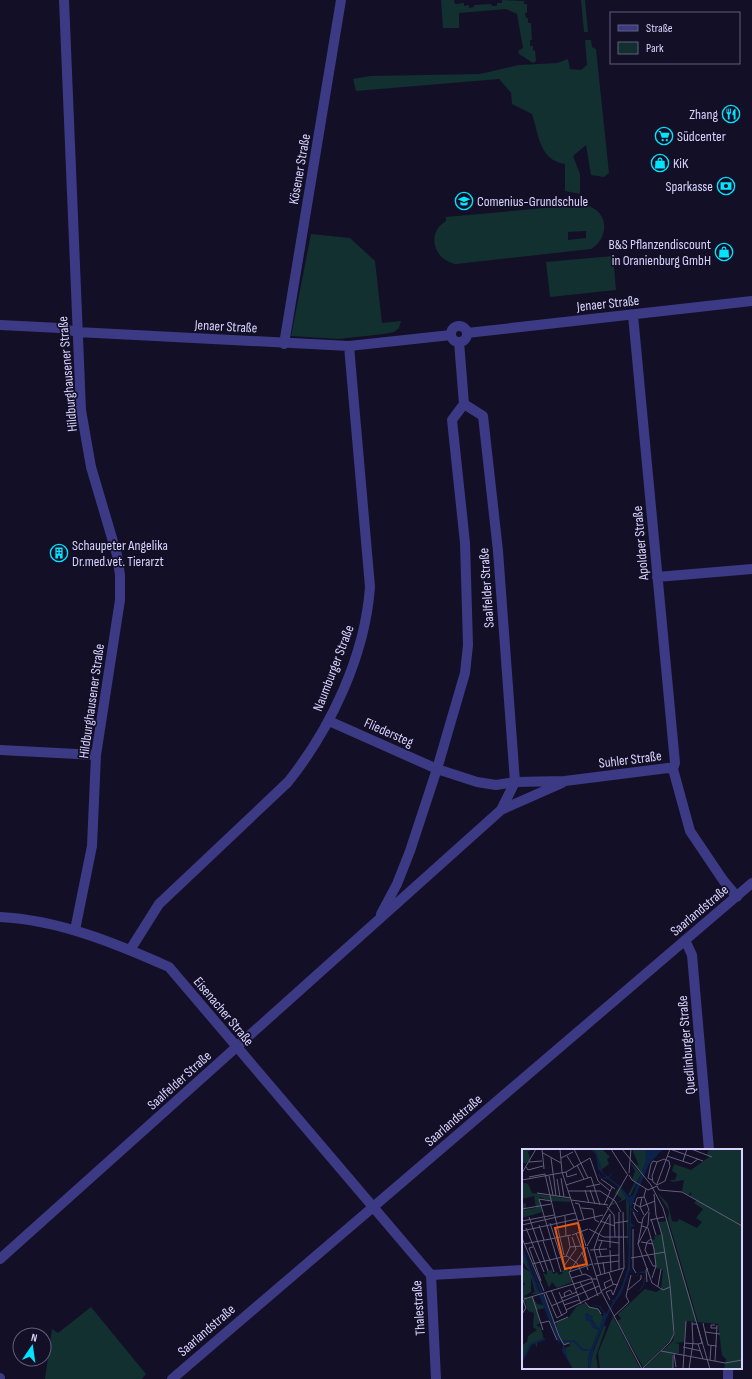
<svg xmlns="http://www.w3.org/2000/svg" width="752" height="1379" font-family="'Sofia Sans Condensed',sans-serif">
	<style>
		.green { fill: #12302f; fill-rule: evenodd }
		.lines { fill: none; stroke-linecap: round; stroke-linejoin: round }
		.minor { stroke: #3d3a85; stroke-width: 10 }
		.labels { text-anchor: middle; stroke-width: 3.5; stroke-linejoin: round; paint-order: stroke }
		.poi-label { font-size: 14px; fill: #d9d4ff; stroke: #130f26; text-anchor: start }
		.street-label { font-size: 14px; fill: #d9d4ff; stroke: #130f26 }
		.inset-river { fill: none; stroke: #0c2248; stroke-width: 2 }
		.inset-road { fill: none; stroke: #625e7d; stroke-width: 1 }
		.view { fill: #e8590c; fill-opacity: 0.15; stroke: #e8590c; stroke-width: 2 }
		.inset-edge { fill: none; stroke: #d9d4ff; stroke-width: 2 }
	</style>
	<rect width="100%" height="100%" fill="#130f26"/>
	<path class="green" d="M441 0H454L455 4 464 3V6L469 5V8L474 7V5L491 4 492 6H497V3H502V0L524 1V4H527V13H525L526 18H528V23H531L532 40H530V46H533V51L535 50 536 61 533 63 519 54 518 51 523 48 517 14 506 9 459 13V28H443Z
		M581 0H585L588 32H584Z
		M585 40H591L592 47 596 49 609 173 604 177 591 175 586 145 573 156 580 174V194L565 191V164C539 160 539 135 532 114L512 104 511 93 499 79 356 91 353 79 370 76 480 74 519 65 557 63 568 59 570 69 581 70 587 65Z
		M589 204V206C610 214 608 239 591 249L456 264C433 260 426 233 446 221V217ZM586 231V238L568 240V232Z
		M311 234 350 238 375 261 382 323 401 321 399 328 394 332 384 334 338 339 291 336Z
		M613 256 616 290 550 297 546 262Z
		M91 1307 146 1374 142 1379H45L52 1329 58 1333Z"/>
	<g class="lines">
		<path class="minor" d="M64 0 81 410 91 467 117 555 120 575V600L96 755 92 846 75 930
			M633 315 675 763 673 769
			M0 325 60 328 77 332 349 346 451 335
			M451 334a8 8 0 1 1 16 0a8 8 0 1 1-16 0Z
			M467 333 752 301
			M284 344 341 0
			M657 577 752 569
			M329 721 437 769 477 782 496 785 515 782 565 781 668 768 673 769 690 831 723 880 737 897
			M0 750 96 755
			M501 810 562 783
			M381 914 397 884 410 851 437 769 465 673 468 645 465 543 452 420 464 404 459 342
			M0 917C59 920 115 943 169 967L431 1275 436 1379
			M685 940 692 955 709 1150
			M130 950 159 904 288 782C331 728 365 656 370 587L349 346
			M0 1259 501 810 515 782 498 551 483 416 464 404
			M431 1275 523 1270
			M728 1368V1379
			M0 1378V1379
			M172 1379 752 883"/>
	</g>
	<defs>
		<symbol id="restaurant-ring" viewBox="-11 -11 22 22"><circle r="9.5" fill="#130f26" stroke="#00e5ff" stroke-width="1.5"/><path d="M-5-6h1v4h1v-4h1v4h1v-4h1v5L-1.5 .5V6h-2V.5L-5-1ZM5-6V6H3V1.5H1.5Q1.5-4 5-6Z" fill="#00e5ff"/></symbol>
		<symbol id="supermarket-ring" viewBox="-11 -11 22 22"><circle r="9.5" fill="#130f26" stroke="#00e5ff" stroke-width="1.5"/><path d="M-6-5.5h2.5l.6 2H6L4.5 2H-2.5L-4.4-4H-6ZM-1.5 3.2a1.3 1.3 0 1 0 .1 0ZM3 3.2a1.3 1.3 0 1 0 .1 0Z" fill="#00e5ff"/></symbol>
		<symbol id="shop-ring" viewBox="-11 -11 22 22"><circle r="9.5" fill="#130f26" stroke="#00e5ff" stroke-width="1.5"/><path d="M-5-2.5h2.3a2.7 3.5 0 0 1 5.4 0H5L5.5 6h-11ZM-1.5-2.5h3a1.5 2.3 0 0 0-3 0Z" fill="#00e5ff"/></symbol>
		<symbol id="bank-ring" viewBox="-11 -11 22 22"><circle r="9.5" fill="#130f26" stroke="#00e5ff" stroke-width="1.5"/><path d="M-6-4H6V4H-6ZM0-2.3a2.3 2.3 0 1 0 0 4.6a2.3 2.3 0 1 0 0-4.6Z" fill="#00e5ff"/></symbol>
		<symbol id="school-ring" viewBox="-11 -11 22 22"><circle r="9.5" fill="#130f26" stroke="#00e5ff" stroke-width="1.5"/><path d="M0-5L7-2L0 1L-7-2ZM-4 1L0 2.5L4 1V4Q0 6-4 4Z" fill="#00e5ff"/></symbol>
		<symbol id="building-ring" viewBox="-11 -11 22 22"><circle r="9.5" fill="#130f26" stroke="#00e5ff" stroke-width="1.5"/><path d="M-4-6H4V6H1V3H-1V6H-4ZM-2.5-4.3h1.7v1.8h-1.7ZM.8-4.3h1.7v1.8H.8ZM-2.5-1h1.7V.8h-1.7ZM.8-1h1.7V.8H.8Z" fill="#00e5ff"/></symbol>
	</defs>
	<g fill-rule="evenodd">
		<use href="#restaurant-ring" x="721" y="104" width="20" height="20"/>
		<use href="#supermarket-ring" x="654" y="126" width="20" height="20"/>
		<use href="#shop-ring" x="650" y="153" width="20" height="20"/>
		<use href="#bank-ring" x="716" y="176" width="20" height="20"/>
		<use href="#school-ring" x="454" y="191" width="20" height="20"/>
		<use href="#shop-ring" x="714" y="242" width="20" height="20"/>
		<use href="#building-ring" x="49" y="543" width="20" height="20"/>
	</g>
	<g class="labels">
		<g class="poi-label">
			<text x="718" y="119" text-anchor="end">Zhang</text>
			<text x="677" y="141">Südcenter</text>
			<text x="673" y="168">KiK</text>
			<text x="713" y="191" text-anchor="end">Sparkasse</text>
			<text x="477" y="206">Comenius-Grundschule</text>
			<text x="711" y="249" text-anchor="end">B&amp;S Pflanzendiscount<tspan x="711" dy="16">in Oranienburg GmbH</tspan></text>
			<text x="72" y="550">Schaupeter Angelika<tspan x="72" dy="16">Dr.med.vet. Tierarzt</tspan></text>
		</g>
		<g class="street-label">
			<text transform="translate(299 169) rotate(-80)" y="5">Kösener Straße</text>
			<text transform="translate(608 303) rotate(-6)" y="5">Jenaer Straße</text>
			<text transform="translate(226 326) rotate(3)" y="5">Jenaer Straße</text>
			<text transform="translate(67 374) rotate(-95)" y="5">Hildburghausener Straße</text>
			<text transform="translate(640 543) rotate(-95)" y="5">Apoldaer Straße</text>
			<text transform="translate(486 588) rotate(-94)" y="5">Saalfelder Straße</text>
			<text transform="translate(333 668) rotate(-69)" y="5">Naumburger Straße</text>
			<text transform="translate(91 701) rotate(-82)" y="5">Hildburghausener Straße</text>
			<text transform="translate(389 732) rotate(24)" y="5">Fliedersteg</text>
			<text transform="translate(630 759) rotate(-7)" y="5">Suhler Straße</text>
			<text transform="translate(699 910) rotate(-40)" y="5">Saarlandstraße</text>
			<text transform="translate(224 1011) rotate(50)" y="5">Eisenacher Straße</text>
			<text transform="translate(686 1045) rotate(-95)" y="5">Quedlinburger Straße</text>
			<text transform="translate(179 1080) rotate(-42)" y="5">Saalfelder Straße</text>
			<text transform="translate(453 1120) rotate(-41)" y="5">Saarlandstraße</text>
			<text transform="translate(418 1308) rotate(-94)" y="5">Thalestraße</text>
			<text transform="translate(206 1330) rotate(-41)" y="5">Saarlandstraße</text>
		</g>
	</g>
	<g transform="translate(522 1149)">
		<rect width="220" height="220" fill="#130f26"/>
		<path d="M0 0H10L6 3 8 10 5 14H0ZM72 0H80L88 8 85 10 87 15 79 21ZM110 0H123L125 10 120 24 110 13 117 17ZM187 0H220V220H202L204 210 200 206 196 175 176 173 146 70 147 62 135 43 146 55 150 72 155 73 157 70 175 79 180 73 174 69 181 60 172 54 175 51 168 47 170 43 166 46 160 42 162 31 151 33 147 31H153L155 25 150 22 152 15 169 21 187 8 185 5ZM109 14 119 25 108 47 106 46 113 33 110 31 113 22ZM0 33 6 35 10 44 48 50V53L29 52 17 48 20 63 0 69V55L4 54V59L1 61 14 59 12 47 0 50ZM97 38 101 43 107 56 106 104 104 50 86 58 89 53 95 54 100 50 93 44ZM145 72 175 173 164 172 162 193 153 194 157 195V204H150L151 220H121L151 192 153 182 151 180V189L121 218 95 172 99 170 96 165 123 140 134 143 139 140 141 121 134 119 130 91 133 90 132 87 140 85 136 73ZM0 90 35 182 34 173 47 168 55 157 63 154 65 157 76 160 82 170 77 180 65 164 64 169 71 175 70 178 77 181 67 205 66 220H51L45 210 43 199 48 197 47 194 41 196 37 188ZM0 97 18 145H9L13 143 9 128V143L2 147 5 149 13 147 11 149 15 155 21 156 19 145 36 192 23 159 15 161 18 174 14 176 19 179 22 191 15 193V199L13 194 10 195 0 212V196L5 193 6 187 15 181 11 178 12 164 6 162 3 152 0 155V139L3 134H0V118L8 123 0 112ZM45 118 50 133 35 139 30 133 27 139 21 124 25 126V122L30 121 31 125 35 123 37 126 41 124 40 122ZM91 167 118 219V220H78L76 204ZM82 176 84 178 74 207 76 220H68L70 206Z" fill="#12302f"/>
		<path d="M69 0 74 2 81 24 86 28 93 21 87 29 98 37 107 48 111 46 124 12 123 0H141L127 15 109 58 116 66 119 62 114 58 119 62 115 66 109 60V74L113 77 109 78 108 119 114 129 116 124 121 122 123 123V132L122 136 121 138 115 144 121 136 123 124H117L114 129 108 120 100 143 88 161 72 199 68 220H66L67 205 77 181 70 178 68 172H64L63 164 71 167 70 171 77 180 82 164 77 158 68 155 78 157 84 165 91 153 88 152 93 150 100 137 106 118 108 57 98 39 86 30 78 29 77 27V23L79 29 84 28 76 20 74 6ZM0 92 44 202 45 208 51 220 40 202 41 196 37 191 38 197 36 193Z" fill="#0c2248"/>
		<path class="inset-river" d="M0 100 17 144M18 146 29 173M41 192H52L61 201H69M0 212 9 195 23 190"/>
		<path class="inset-road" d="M20 0 22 20M38 0 40 23 64 97M52 0 66 29M89 0 105 25M100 0 129 36 141 59 188 220M148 0 181 12M169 0 190 8M21 4 39 14M45 7 52 18M145 7 169 15 176 10M29 9 32 31M39 9 51 3M142 10 147 12 148 17 143 32 135 36 131 33 130 27 135 13ZM161 12 165 0M7 13 20 12M55 16 62 30M4 18 6 21 21 17M44 23 45 28 55 25M0 24 14 0M107 24 109 0M107 26 110 31 126 41 135 37 137 41 160 43 220 77M27 27 31 46M7 28 23 25 42 106M39 29 42 48M35 30 38 48M79 30 93 40M0 31 44 23 68 9 76 32 88 42M32 31 34 47M130 31 126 29 129 15 131 12 135 13M135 35 148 0M44 36 69 28 78 56M64 38 78 35M124 40 122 47 127 61 121 69 116 95 130 134 141 141 148 138M63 41 67 54M68 41 73 55M46 42H78L93 52 99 63M15 44 49 49M120 48 118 58 122 66M49 51 86 56M29 52 17 50 39 123M53 54 57 55 62 71M111 54 118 58 133 52M82 56 90 38M85 58 92 66 93 88M59 59 71 60 73 71 77 73M0 60 29 55M111 63 116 73 120 74M116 63 112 59 115 49 122 48M88 65V99M43 67 44 87M7 68 26 122M129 70 134 86M128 71 142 68M0 72 32 66M56 72 81 66M78 72 93 77M28 74 43 121M93 74 106 72M0 76 53 64M17 76 22 91M120 77 126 79 132 100 134 117 130 129M4 79 22 123M67 80 82 88H106M111 80V119L114 124M0 82 55 70M54 84 59 97M77 85 88 65M50 86 66 80M0 89 22 142M129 90 125 93 123 101 131 117H134M76 91 97 94M21 92 32 123M119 93 131 95M2 95 49 86M116 95 126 76 127 63M65 97 106 25M11 98 7 99 19 132M48 98 59 97 61 101M65 98 79 142 120 220M72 100 79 126M72 100 77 85M68 101 85 100M88 101 89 123M60 103 66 121M44 107 48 98 46 87M79 107 77 100 80 92M75 108 97 106M109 109 143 103M81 113 83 125M10 115 45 107 55 114 60 125M72 115 97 112M42 117 54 100 50 88M97 121V63M47 123 70 115M87 123 91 135 96 136M74 127 102 119M49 129 63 125 69 128 76 147M58 133 67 151M125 133 124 121 126 119M136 137 139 120M53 140 70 133M84 140 82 134 90 130M29 141 40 167M106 141 119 130V126M79 142 92 135M24 144 35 169 45 163 37 143M22 145 37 187 42 196 47 194M91 146 102 119 101 63M10 147 21 181M43 148 42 144 48 141 50 144M39 149 55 143M2 150 68 130H75M88 151 84 143 89 141 91 146M63 153 67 158 76 160 79 165M59 155 47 123 64 98M42 156 57 151M29 157 77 137M44 161 80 143M0 165 4 159 1 151M92 167 107 153 104 147 109 126M19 174 27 172 35 191M32 174 46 168M181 174 186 196 195 197M170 175H175L180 194 176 195M193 176H189V179H195M183 183 198 185M162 194 176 195M176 195 181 210M161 198 179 202M139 202 203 214 220 211M152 205 154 218M151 206V220M188 211 189 197M193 212 195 176M120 220 148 193 152 185 148 136 140 86 134 66 132 45M161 220 164 172M167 220 171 194 170 173"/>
		<path class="view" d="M56 74 65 115 43 120 33 79Z"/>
		<rect width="220" height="220" class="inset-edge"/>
	</g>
	<rect x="610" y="12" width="130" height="52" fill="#130f26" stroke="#625e7d"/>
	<rect x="618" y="25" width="20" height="6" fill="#3d3a85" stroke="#625e7d"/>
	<text x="646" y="32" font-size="12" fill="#d9d4ff">Straße</text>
	<rect x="618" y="42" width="20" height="12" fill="#12302f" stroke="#625e7d"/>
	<text x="646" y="52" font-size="12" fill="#d9d4ff">Park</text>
	<g transform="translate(32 1347) rotate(13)"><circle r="19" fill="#130f26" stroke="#625e7d"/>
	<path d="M0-3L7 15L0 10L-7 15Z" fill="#00e5ff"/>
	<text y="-6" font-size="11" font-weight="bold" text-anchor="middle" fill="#d9d4ff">N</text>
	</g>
</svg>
